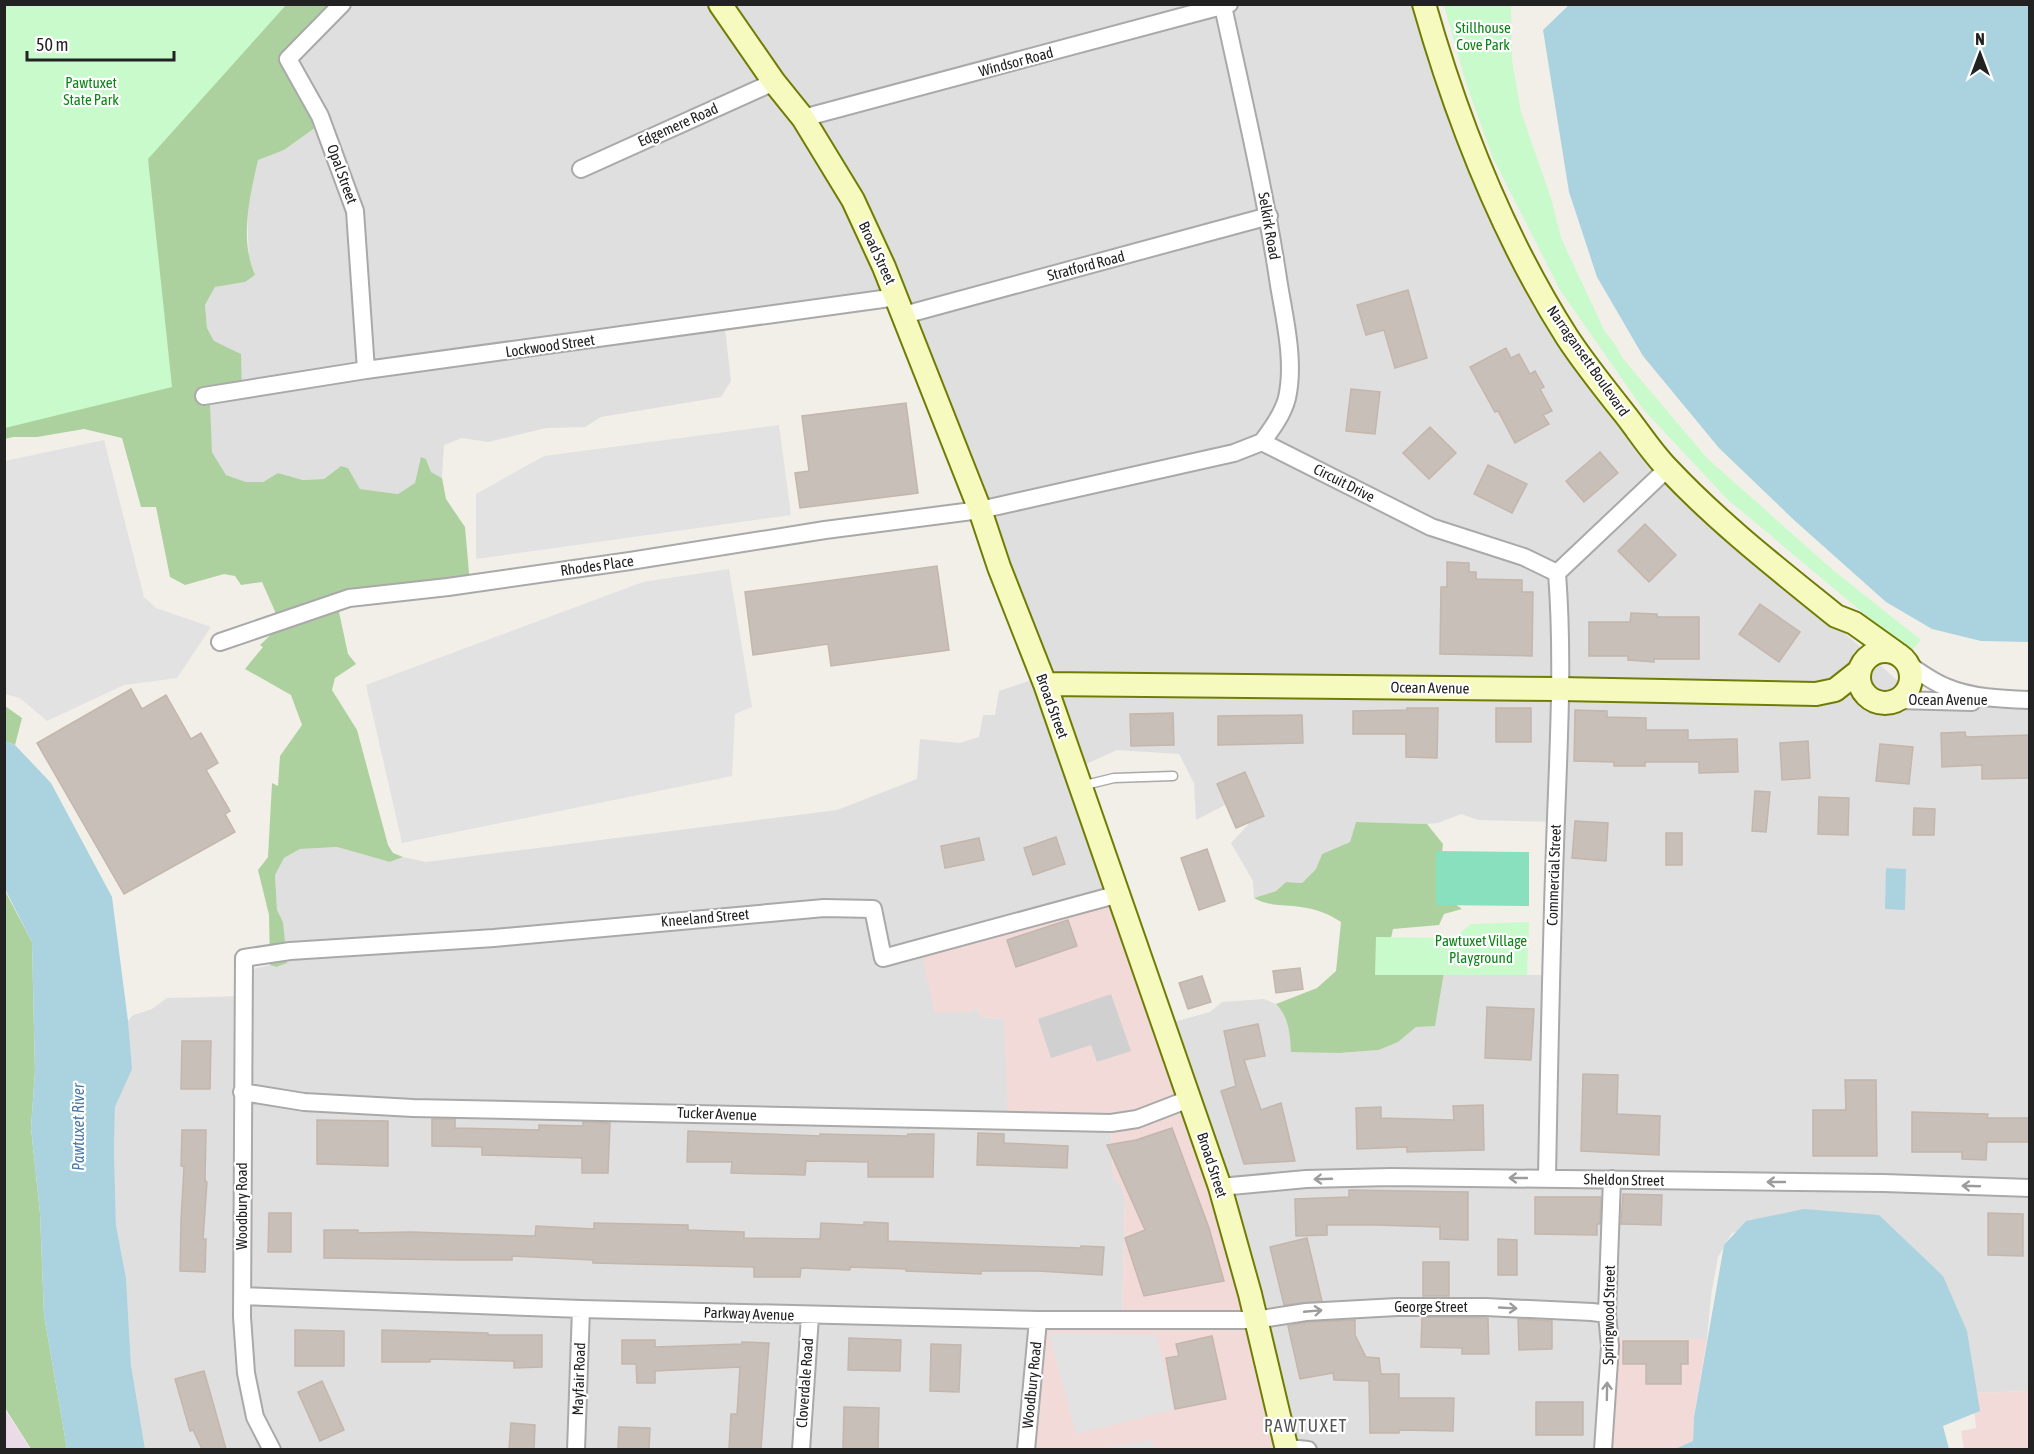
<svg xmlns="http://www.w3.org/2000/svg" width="2034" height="1454" font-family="'Asap Condensed',sans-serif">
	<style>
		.residential { fill: #e0dfdf }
		.commercial { fill: #f2dad9 }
		.industrial { fill: #ebdbe8 }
		.religious { fill: #d0d0d0 }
		.forest { fill: #add19e }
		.park { fill: #c8facc }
		.pitch { fill: #88e0be }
		.parking { fill: #e2e2e2 }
		.water { fill: #aad3df }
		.building { fill: #c7bfb8; stroke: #c4b6ab; stroke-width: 1.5 }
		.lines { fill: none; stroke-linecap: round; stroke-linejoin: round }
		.lane-casing { stroke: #a9a9a9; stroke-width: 11 }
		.street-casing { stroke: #a9a9a9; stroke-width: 20 }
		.secondary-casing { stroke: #707d05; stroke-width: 26 }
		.lane { stroke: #fff; stroke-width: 8 }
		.street { stroke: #fff; stroke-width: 16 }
		.secondary { stroke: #f7fabf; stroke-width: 22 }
		.oneway { stroke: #9c9c9c }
		.labels { text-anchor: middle; stroke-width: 4.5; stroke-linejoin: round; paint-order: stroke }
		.park-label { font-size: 15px; fill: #0c8416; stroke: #fff }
		.street-label { font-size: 15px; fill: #222; stroke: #fff }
		.water-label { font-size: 16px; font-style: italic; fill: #4a7aab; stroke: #fff }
		.quarter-label { font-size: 18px; letter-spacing: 1.5px; fill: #555; stroke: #fff }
	</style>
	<rect width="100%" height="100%" fill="#f2efe9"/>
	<path class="residential" d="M342 5H1424L1438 54 1568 338 1738 537 1919 700 2029 702V1391L1973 1393 1975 1418 1971 1392 1768 1222 1732 1233 1718 1257 1711 1296 1707 1339H1611L1602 1449 1304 1450 1294 1447 1170 1023 1210 1012 1222 1002 1264 999 1276 1004 1282 1010 1289 1026 1340 1053 1379 1050 1398 1042 1416 1027 1444 972 1461 975H1551L1553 822 1478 820 1461 814 1438 823 1427 824 1356 822 1350 842 1322 854 1316 869 1302 883 1286 882 1276 891 1254 898 1253 881 1231 843 1248 825 1244 811 1227 804 1196 820 1194 783 1179 754 1117 750 1082 766 1118 894 926 955 977 1008 981 1017 1004 1019 1111 1122 1113 1176 1122 1188 1125 1199 1122 1318 1028 1449H145L131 1365 126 1278 116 1225 114 1152 115 1107 131 1069 128 1021 133 1015 152 1009 167 998 245 996 248 970 270 965 276 967 283 922 277 911 275 874 284 858 300 849 337 847 390 862 403 857 426 862 837 810 917 779 920 739 960 743 979 737 983 715H995L999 691 1037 678 897 297 725 329 731 381 721 397 601 417 585 427 546 428 488 442 462 438 444 445 442 478 431 472 426 459 415 483 398 494 360 489 348 468 341 466 324 479 303 480 278 473 263 482H246L226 475 212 452 209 407 214 341 207 328 205 305 215 287 245 282 249 261 247 210 258 159 284 150 287 60Z"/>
	<path class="commercial" d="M1118 894 1122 898 1287 1442 1304 1449H1028L1038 1320 1122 1317 1125 1199 1122 1188 1113 1176 1111 1122 1008 1118 1004 1019 981 1017 977 1008 971 1012 935 1013 923 961 926 955Z
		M1611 1339H1707L1694 1416 1693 1441 1675 1449 1602 1450Z
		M2029 1391V1449H1964L1961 1431 1976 1428 1973 1393Z"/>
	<path class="industrial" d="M4 1408 30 1449H31H5Z"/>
	<path class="religious" d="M1111 994 1131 1051 1097 1062 1091 1045 1051 1058 1038 1019Z"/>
	<path class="forest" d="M5 5H342L287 60 316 127 284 150 258 160C250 197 239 238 255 275L245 282 215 287 205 305 207 328 214 341 241 354 242 395 210 403 212 452 226 475 246 482H263L278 473 303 480 324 479 341 466 348 468 360 489 398 494 415 483 421 457 426 459 431 472 442 478 446 499 465 527 470 584 345 607 339 612 348 654 356 664 335 678 332 690 357 730 388 845 393 853 403 857 390 862 337 847 300 849 284 858 275 875 277 910 283 922 287 963 276 967 270 965 269 915 258 870 268 857 272 783 278 786 280 756 302 725 291 695 245 669 263 647 260 645 281 625 262 582 241 585 235 576 224 574 185 585 170 577 156 507H141L122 438 84 429 37 437H13L5 439Z
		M5 706 22 718 15 745 5 741Z
		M1356 822 1427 824 1443 844C1440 870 1435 892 1462 909L1444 914 1439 925 1393 929 1389 947 1444 972 1435 1026 1416 1027 1398 1042 1379 1050 1340 1053 1291 1052C1290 1034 1289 1017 1276 1004L1317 988 1336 971 1341 922C1329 914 1316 909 1301 907 1285 904 1268 907 1254 898L1276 891 1286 882 1302 883 1316 869 1322 854 1350 842Z
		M4 889 32 942 35 1071 31 1128 40 1213 44 1315 67 1449H31L5 1408Z"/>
	<path class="park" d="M4 5H286L148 159 172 387 5 428Z
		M1444 5H1511L1512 60 1521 112 1551 198 1561 238 1605 332 1614 343 1624 360 1707 458 1834 571 1921 640 1910 652 1727 499 1643 409 1560 290 1493 158 1466 83Z
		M1529 922 1527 975H1375L1376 937 1454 938 1471 924Z"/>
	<path class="pitch" d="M1436 851 1529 852V906L1436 905Z"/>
	<path class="parking" d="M779 425 791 515 476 559V494L544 456Z
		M104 440 144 597 156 608 211 627 177 678 124 685 47 721 20 698 5 694V461Z
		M729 569 752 707 735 714 732 776 402 843 366 685 643 582Z
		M1049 1333 1156 1335 1175 1409 1076 1434Z
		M1152 1440 1154 1449H1095Z"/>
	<path class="water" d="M1570 4 2029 5V642L1981 641 1932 629 1886 602 1794 520 1719 448 1643 356 1597 277 1569 192 1543 30Z
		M5 741 15 745 51 783 112 897 128 1021 132 1069 115 1107 114 1152 116 1225 126 1278 131 1365 145 1449H67L44 1315 40 1213 31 1128 35 1071 32 942 5 889Z
		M1886 868 1906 869 1905 910 1885 909Z
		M1804 1209 1879 1215 1943 1276 1967 1331 1980 1411 1943 1426 1949 1449H1675L1693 1441 1694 1417 1724 1245 1746 1221Z"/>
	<path class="building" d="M1408 290 1427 358 1395 368 1384 330 1366 335 1357 305Z
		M1506 348 1511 358 1519 354 1530 374 1535 371 1544 387 1540 389 1552 411 1543 415 1549 424 1515 443 1498 411 1495 412 1470 367Z
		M1351 389 1380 392 1375 434 1346 431Z
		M906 403 918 493 800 508 795 473 809 471 802 416Z
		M1430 427 1456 453 1429 479 1403 453Z
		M1600 452 1618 473 1584 502 1566 481Z
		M1488 465 1527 484 1512 513 1474 494Z
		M1645 524 1676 555 1649 582 1618 551Z
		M1447 562 1469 563V572H1476V579L1522 580V592H1533L1532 656 1440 654 1441 587H1447Z
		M937 566 949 650 831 666 828 644 753 655 745 592Z
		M1760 604 1800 632 1779 662 1739 634Z
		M1631 613 1657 614V617H1699V659H1654V662L1628 660V656H1589V622H1630Z
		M131 689 142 709 166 695 191 739 201 733 218 763 206 770 230 811 225 814 235 832 124 894 37 743Z
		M1407 708H1438L1437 758 1406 757V734H1353V711L1407 710Z
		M1496 708H1531V742H1496Z
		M1575 710 1607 711V717L1646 718V730H1688V740L1737 739 1738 772 1699 773V762H1645V766H1614V762L1574 761Z
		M1173 713 1174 745 1131 746 1130 714Z
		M1302 715 1303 743 1218 745V716Z
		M1965 732 1966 737 2030 735V778L1982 779V765L1942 767 1941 733Z
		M1808 741 1810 778 1782 780 1780 743Z
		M1880 744 1913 747 1909 784 1876 781Z
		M1245 772 1264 816 1236 828 1217 784Z
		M1755 791 1770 792 1766 832 1752 831Z
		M1819 797 1849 798 1848 835 1818 834Z
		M1914 808 1935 809 1934 835H1913Z
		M1575 821 1608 823 1606 861 1572 858Z
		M1666 833H1682V865H1666Z
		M1056 837 1065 864 1033 875 1024 848Z
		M979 838 984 860 945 868 941 846Z
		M1207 849 1225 901 1199 910 1181 858Z
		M1068 920 1077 946 1016 967 1007 940Z
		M1300 968 1303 989 1276 993 1273 971Z
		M1202 976 1211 1002 1188 1009 1179 983Z
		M1487 1007 1534 1009 1531 1060 1485 1058Z
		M1258 1024 1265 1056 1244 1060 1261 1110 1281 1103 1295 1161 1244 1164 1221 1091 1236 1086 1224 1031Z
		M182 1041H211L210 1089H181Z
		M1583 1074 1618 1075 1617 1114 1660 1116 1659 1155 1581 1151Z
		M1845 1080H1876L1877 1156H1813V1110H1846Z
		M1483 1105 1484 1150 1407 1152V1147L1357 1149 1356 1108 1381 1107V1118L1454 1120 1453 1106Z
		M1912 1112 1988 1114 1987 1118H2030V1142H1987L1986 1160 1962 1159V1152H1912Z
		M432 1119H455V1128L539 1130V1125L583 1126V1122L610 1123 608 1173H582V1158L482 1155V1147L432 1146Z
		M317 1120 388 1121V1166L317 1164Z
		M1172 1128 1209 1228 1224 1281 1144 1296 1125 1238 1145 1230 1107 1145 1136 1140Z
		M182 1130H206L205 1181 207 1182 203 1239H206L205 1272 180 1271 181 1220 184 1167 181 1166Z
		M688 1131 820 1136V1134L907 1136 908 1134H934L933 1177H868V1162L806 1161 805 1175 731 1173 732 1162H687Z
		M978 1133 1004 1134V1143L1068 1146 1067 1168 977 1165Z
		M1349 1190 1468 1192V1240L1440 1239V1227L1375 1225H1327V1235L1296 1236 1295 1199 1349 1197Z
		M1623 1194 1662 1195 1661 1225 1621 1224Z
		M1535 1197H1601L1600 1224H1597V1235L1535 1234Z
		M269 1213H291V1252H268Z
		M1988 1213 2023 1214V1256L1988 1255Z
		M864 1222 888 1223V1241L1081 1248V1246L1104 1247 1102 1275 1038 1271H981V1274L906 1271V1269L850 1267V1270L801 1268 800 1277H754V1267L593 1263V1260L512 1256V1260H462L324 1258V1230H358V1233L411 1232 535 1236 536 1226 594 1229V1223L688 1225V1230L744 1232V1238L820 1239 821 1223 864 1225Z
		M1307 1238 1322 1301 1284 1305 1270 1247Z
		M1498 1239 1517 1240V1275H1498Z
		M1423 1262H1449V1296H1423Z
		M1422 1317 1488 1318 1489 1354H1462V1348L1421 1347Z
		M1518 1319 1552 1321V1349L1519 1350Z
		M1355 1320V1335L1366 1357 1379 1358 1381 1374H1399V1398H1454L1453 1431 1399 1430V1433H1370L1369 1381 1334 1380 1333 1373 1300 1379 1288 1326 1307 1322Z
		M295 1330 344 1331V1366H295Z
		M382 1330 488 1333V1335H542V1367L514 1368V1361L430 1359V1362H382Z
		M1212 1336 1226 1399 1175 1409 1166 1358 1179 1356 1176 1344Z
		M849 1338 901 1340 900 1371 848 1370Z
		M622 1340H655V1347L742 1344V1342L769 1343 761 1449H729L731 1414H737L740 1367 655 1371V1383H637L636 1364H622Z
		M1623 1341H1688V1364H1681V1384H1646V1364H1623Z
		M931 1344 961 1345 959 1392 930 1391Z
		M204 1371 226 1449H202L193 1430 190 1431 175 1379Z
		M322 1381 344 1430 320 1441 298 1392Z
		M1536 1402H1583V1435H1536Z
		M844 1407 879 1408 878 1449H843Z
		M511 1423 535 1425 534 1449H509Z
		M619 1427 650 1428 649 1449H618Z"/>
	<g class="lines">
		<defs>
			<path id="lane" d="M1081 786 1114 778 1173 776"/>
			<path id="street" d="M342 4 288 59 320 116 355 211 366 370
				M1223 6C1243 99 1265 191 1279 285 1285 321 1295 362 1287 398 1283 414 1272 429 1262 442
				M803 118 1229 4
				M581 169 774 82
				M904 315 1269 216
				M204 396 366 370 897 297
				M220 642 349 598 448 587 630 561 825 530 980 510 1234 453 1262 442 1431 527 1524 557 1557 573 1667 469
				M1909 665C1921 673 1933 682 1946 687 1972 698 2002 699 2030 700
				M1897 700 1972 702
				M242 1092 304 1102 413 1108 1111 1123 1137 1119 1189 1099
				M1547 1178C1549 1067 1551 956 1555 846 1558 755 1564 663 1557 573
				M1220 1187 1306 1179 1391 1177 1884 1183 2030 1188
				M242 1296 581 1309 1038 1320H1255L1306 1312 1397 1307H1485L1592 1312 1607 1314
				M1287 1448 1308 1450
				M272 1450 255 1417 246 1373 242 1317 244 958 290 951 494 938 824 908 873 909 883 958 1119 894
				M576 1450 581 1309
				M801 1450 810 1316
				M1026 1450 1038 1320
				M1603 1450 1610 1346 1607 1314 1612 1179"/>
			<path id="secondary" d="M720 4 774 82 803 118 853 200 884 267 980 510 999 567 1045 684 1220 1187 1250 1294 1287 1450
				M1424 4C1457 120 1502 235 1567 337 1584 363 1604 388 1624 413 1639 432 1652 453 1669 470 1720 524 1778 569 1836 616L1854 623 1896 653
				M1859 677a26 26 0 1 1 52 0a26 26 0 1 1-52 0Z
				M1045 684 1560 689 1816 694 1835 690 1859 671"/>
		</defs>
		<use href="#lane" class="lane-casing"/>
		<use href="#street" class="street-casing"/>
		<use href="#secondary" class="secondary-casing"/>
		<use href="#lane" class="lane"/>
		<use href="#street" class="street"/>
		<use href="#secondary" class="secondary"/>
	</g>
	<defs><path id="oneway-shaft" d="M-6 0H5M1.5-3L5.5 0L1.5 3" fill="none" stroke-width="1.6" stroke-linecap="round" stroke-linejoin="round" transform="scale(1.5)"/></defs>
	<g class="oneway">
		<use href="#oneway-shaft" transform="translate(1518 1178) rotate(-180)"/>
		<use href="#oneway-shaft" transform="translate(1323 1179) rotate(178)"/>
		<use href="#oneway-shaft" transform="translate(1776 1182) rotate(-180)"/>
		<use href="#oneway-shaft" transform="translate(1971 1186) rotate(-178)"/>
		<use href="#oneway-shaft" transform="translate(1508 1308) rotate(3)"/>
		<use href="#oneway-shaft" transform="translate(1313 1311) rotate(-5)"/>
		<use href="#oneway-shaft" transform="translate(1607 1391) rotate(-89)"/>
	</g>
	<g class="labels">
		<g class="park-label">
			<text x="1483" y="33">Stillhouse<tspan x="1483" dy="17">Cove Park</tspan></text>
			<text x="91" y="88">Pawtuxet<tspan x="91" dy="17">State Park</tspan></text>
			<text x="1481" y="946">Pawtuxet Village<tspan x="1481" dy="17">Playground</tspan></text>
		</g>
		<g class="street-label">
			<text transform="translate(1016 62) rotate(-15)" y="5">Windsor Road</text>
			<text transform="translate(678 125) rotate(-24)" y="5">Edgemere Road</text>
			<text transform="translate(342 174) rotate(70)" y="5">Opal Street</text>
			<text transform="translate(1269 226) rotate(80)" y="5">Selkirk Road</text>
			<text transform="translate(877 253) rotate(65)" y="5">Broad Street</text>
			<text transform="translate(1086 266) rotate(-15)" y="5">Stratford Road</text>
			<text transform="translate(550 346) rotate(-8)" y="5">Lockwood Street</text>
			<text transform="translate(1588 361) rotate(55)" y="5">Narragansett Boulevard</text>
			<text transform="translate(1344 483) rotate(27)" y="5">Circuit Drive</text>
			<text transform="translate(597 566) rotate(-8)" y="5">Rhodes Place</text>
			<text transform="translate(1430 688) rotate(1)" y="5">Ocean Avenue</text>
			<text x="1948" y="705">Ocean Avenue</text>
			<text transform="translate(1052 706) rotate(70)" y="5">Broad Street</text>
			<text transform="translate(1554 875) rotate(-88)" y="5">Commercial Street</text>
			<text transform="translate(705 918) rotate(-5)" y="5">Kneeland Street</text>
			<text transform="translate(717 1114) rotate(2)" y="5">Tucker Avenue</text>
			<text transform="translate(1212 1165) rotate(72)" y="5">Broad Street</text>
			<text transform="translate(1624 1180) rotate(1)" y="5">Sheldon Street</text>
			<text transform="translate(242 1206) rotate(-90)" y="5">Woodbury Road</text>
			<text x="1431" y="1312">George Street</text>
			<text transform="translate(749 1314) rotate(2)" y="5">Parkway Avenue</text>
			<text transform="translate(1609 1315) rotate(-89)" y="5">Springwood Street</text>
			<text transform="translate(579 1379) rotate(-88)" y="5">Mayfair Road</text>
			<text transform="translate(805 1383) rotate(-86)" y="5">Cloverdale Road</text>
			<text transform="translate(1032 1385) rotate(-84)" y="5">Woodbury Road</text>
		</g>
		<g class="water-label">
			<text transform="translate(78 1127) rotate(-90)" y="6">Pawtuxet River</text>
		</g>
		<g class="quarter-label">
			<text x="1306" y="1432">PAWTUXET</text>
		</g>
	</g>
	<rect width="2034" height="1454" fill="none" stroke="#222222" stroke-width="12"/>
	<g transform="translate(1980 54)" stroke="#ffffff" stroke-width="4.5" paint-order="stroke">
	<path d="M0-4.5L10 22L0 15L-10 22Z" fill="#222222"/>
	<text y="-9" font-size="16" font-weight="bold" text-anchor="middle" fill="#222222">N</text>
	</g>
	<path d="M27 51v9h147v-9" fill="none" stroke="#222222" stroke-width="3"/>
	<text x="36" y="51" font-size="18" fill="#222222" stroke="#ffffff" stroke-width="4.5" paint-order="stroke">50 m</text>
</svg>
